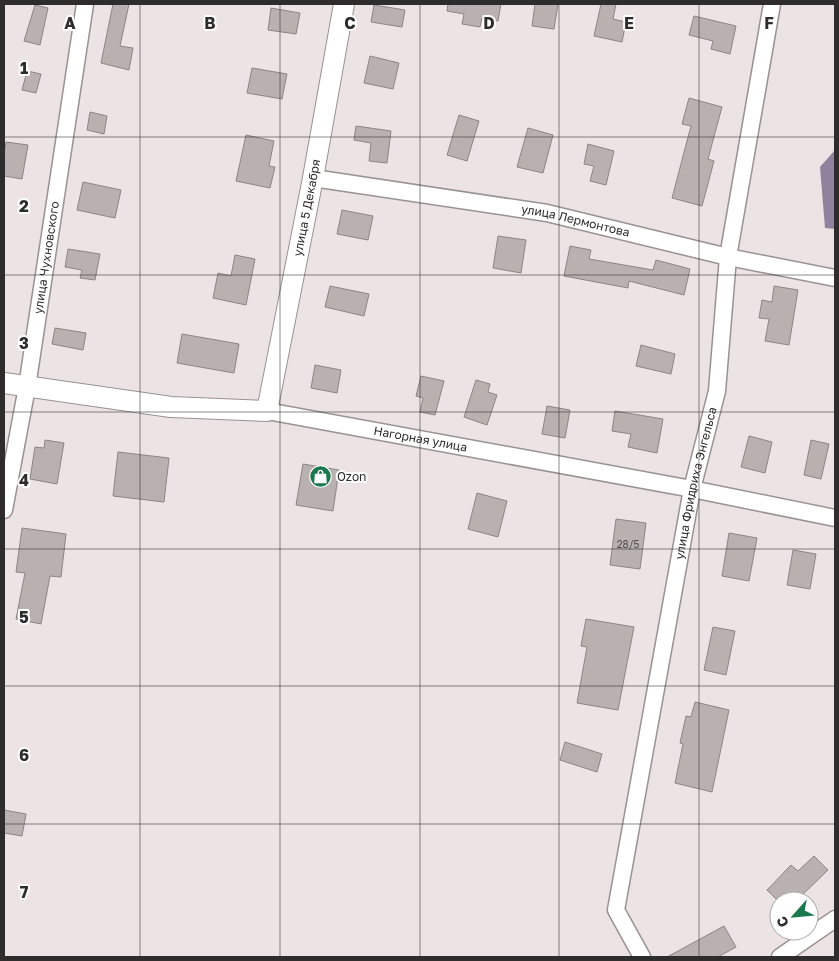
<svg xmlns="http://www.w3.org/2000/svg" width="839" height="961" font-family="'Golos Text',sans-serif">
	<style>
		.water { fill: #8f829c }
		.building { fill: #b8b1af; stroke: #8c8583 }
		.lines { fill: none; stroke-linecap: round; stroke-linejoin: round }
		.minor-casing { stroke: #999293; stroke-width: 19 }
		.tertiary-casing { stroke: #999293; stroke-width: 22 }
		.minor { stroke: #fff; stroke-width: 16 }
		.tertiary { stroke: #fff; stroke-width: 20 }
		.grid { fill: none; stroke: #2e2c2c; stroke-width: 1; stroke-opacity: 0.55 }
		.labels { text-anchor: middle; stroke-width: 4; stroke-linejoin: round; paint-order: stroke }
		.number-label { font-size: 10px; fill: #504d4d }
		.street-label { font-size: 12px; fill: #2e2c2c; stroke: #fff }
		.poi-label { font-size: 12px; fill: #2e2c2c; stroke: #fff; text-anchor: start }
		.grid-label { font-size: 16px; text-anchor: middle; font-weight: bold; fill: #2e2c2c; stroke: #fff; stroke-width: 4; stroke-linejoin: round; paint-order: stroke }
	</style>
	<rect width="100%" height="100%" fill="#ebe3e4"/>
	<path class="water" d="M835 150V229L825 228 820 167Z"/>
	<path class="building" d="M113 4H129L120 46 133 48 129 70 101 63Z
		M448 4H501L498 21 482 18 480 27 462 24 464 14 447 11Z
		M535 4H558L554 29 532 26Z
		M601 4H616L613 19 626 22 622 42 594 36Z
		M35 5 48 8 40 45 24 41Z
		M374 5 405 10 402 27 371 22Z
		M271 8 300 13 296 34 268 30Z
		M694 16 736 26 730 54 711 49 713 41 689 35Z
		M370 56 399 63 393 89 364 83Z
		M252 68 287 74 282 99 247 93Z
		M27 71 41 74 36 93 22 90Z
		M689 98 722 107 708 159 714 161 702 206 672 198 691 126 682 124Z
		M90 112 107 116 104 134 87 130Z
		M459 115 479 121 467 161 447 155Z
		M356 126 391 131 387 163 369 161 371 143 354 140Z
		M528 128 553 135 543 173 517 167Z
		M246 135 274 141 269 166 275 167 270 188 236 181Z
		M6 142 28 145 22 179 4 176V153Z
		M588 144 614 151 606 185 590 181 594 166 584 164Z
		M83 182 121 190 115 218 77 210Z
		M342 210 373 216 368 240 337 234Z
		M498 236 526 240 521 273 493 268Z
		M570 246 591 250 589 259 653 270 656 260 690 269 684 295 629 281 628 288 564 276Z
		M68 249 100 254 95 280 80 278 82 270 65 267Z
		M235 255 255 259 246 305 213 298 218 273 231 276Z
		M330 286 369 294 364 316 325 307Z
		M774 286 798 290 789 345 765 341 769 319 759 318 762 300 772 302Z
		M55 328 86 333 83 350 52 344Z
		M182 334 239 344 234 373 177 363Z
		M641 345 675 354 671 374 636 366Z
		M315 365 341 370 337 393 311 388Z
		M421 376 444 381 435 415 420 412 423 398 416 396Z
		M476 380 490 384 488 392 497 395 487 425 464 417Z
		M547 406 570 410 565 438 542 434Z
		M615 411 663 419 657 453 628 447 631 434 612 431Z
		M749 436 772 442 765 473 741 467Z
		M45 440 64 443 57 484 30 479 35 447 44 448Z
		M811 440 829 444 821 479 804 475Z
		M118 452 169 458 164 502 113 496Z
		M303 464 339 470 333 511 296 505Z
		M477 493 507 501 498 537 468 529Z
		M616 519 646 523 640 569 610 565Z
		M22 528 66 534 61 577 50 576 41 624 16 619 25 573 16 572Z
		M729 533 757 538 749 581 722 576Z
		M793 550 816 554 810 589 787 585Z
		M586 619 634 627 618 710 577 703 587 647 581 646Z
		M713 627 735 631 726 675 704 670Z
		M695 702 729 710 712 792 675 783 683 744 680 743 686 716 691 717Z
		M565 742 602 754 597 772 560 760Z
		M4 810 26 814 22 836 4 833Z
		M814 856 828 870 796 901H778L767 890 791 865 798 871Z
		M724 926 736 947 718 957H667Z"/>
	<g class="lines">
		<defs>
			<g id="minor">
				<path id="s1" d="M313 178 547 213 728 257 835 278"/>
				<path id="s2" d="M267 411 692 489 835 518"/>
				<path id="s3" d="M4 510 27 387 85 4"/>
				<path id="s4" d="M642 957 616 910 692 489 717 391 728 257 772 4"/>
				<path d="M780 957 835 919"/>
			</g>
			<g id="tertiary">
				<path id="s5" d="M4 383 171 407 267 411 313 178 344 4"/>
			</g>
		</defs>
		<use href="#minor" class="minor-casing"/>
		<use href="#tertiary" class="tertiary-casing"/>
		<use href="#minor" class="minor"/>
		<use href="#tertiary" class="tertiary"/>
	</g>
	<path class="grid" d="M140 4V957M280 4V957M420 4V957M559 4V957M699 4V957M4 137H835M4 275H835M4 412H835M4 549H835M4 686H835M4 824H835"/>
	<defs>
		<symbol id="shop-disc" viewBox="-11 -11 22 22"><circle r="9.5" fill="#19784e" stroke="#fff"/><path d="M-5-2.5h2.3a2.7 3.5 0 0 1 5.4 0H5L5.5 6h-11ZM-1.5-2.5h3a1.5 2.3 0 0 0-3 0Z" fill="#fff"/></symbol>
	</defs>
	<g fill-rule="evenodd">
		<use href="#shop-disc" x="308" y="464" width="25" height="25"/>
	</g>
	<g class="labels">
		<g class="number-label">
			<text x="628" y="548">28/5</text>
		</g>
		<g class="street-label">
			<text dy="4" stroke="none"><textPath href="#s5" startOffset="472">улица 5 Декабря</textPath></text>
			<text dy="4" stroke="none"><textPath href="#s1" startOffset="266">улица Лермонтова</textPath></text>
			<text dy="4" stroke="none"><textPath href="#s3" startOffset="256">улица Чухновского</textPath></text>
			<text dy="4" stroke="none"><textPath href="#s2" startOffset="156">Нагорная улица</textPath></text>
			<text dy="4" stroke="none"><textPath href="#s4" startOffset="488">улица Фридриха Энгельса</textPath></text>
		</g>
		<g class="poi-label">
			<text x="337" y="481">Ozon</text>
		</g>
	</g>
	<g class="grid-label">
		<text x="70" y="29">A</text>
		<text x="210" y="29">B</text>
		<text x="350" y="29">C</text>
		<text x="489" y="29">D</text>
		<text x="629" y="29">E</text>
		<text x="769" y="29">F</text>
		<text x="24" y="74">1</text>
		<text x="24" y="212">2</text>
		<text x="24" y="349">3</text>
		<text x="24" y="486">4</text>
		<text x="24" y="623">5</text>
		<text x="24" y="761">6</text>
		<text x="24" y="898">7</text>
	</g>
	<rect width="839" height="961" fill="none" stroke="#2e2c2c" stroke-width="10"/>
	<g transform="translate(794 916) rotate(243)"><circle r="24" fill="#ffffff" stroke="#ababab"/>
	<path d="M0-4L9 19L0 12L-9 19Z" fill="#19784e"/>
	<text y="-8" font-size="14" font-weight="bold" text-anchor="middle" fill="#2e2c2c">С</text>
	</g>
</svg>
